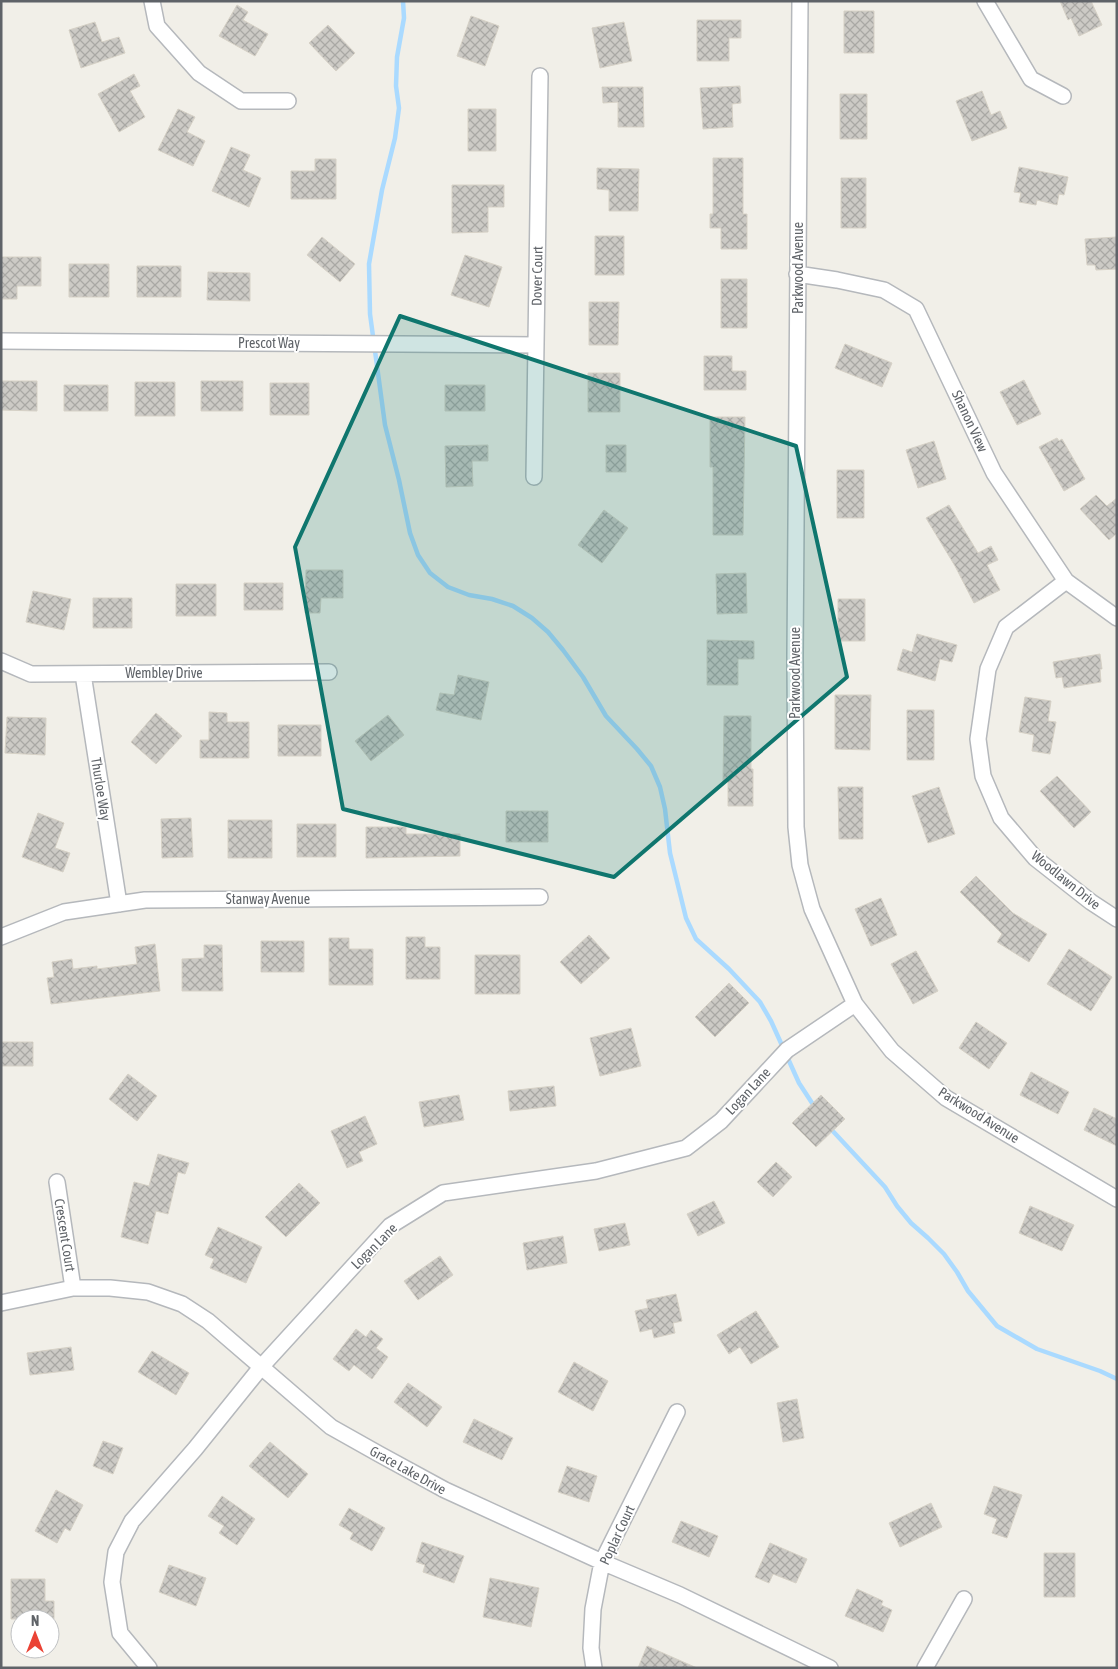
<svg xmlns="http://www.w3.org/2000/svg" width="1118" height="1669" font-family="'Asap Condensed',sans-serif">
	<style>
		.lines { fill: none; stroke-linecap: round; stroke-linejoin: round }
		.stream { stroke: #aadaff; stroke-width: 4.5 }
		.building { fill: url(#building-cross-hatch); stroke: #d6d1c6 }
		.street-casing { stroke: #b5b8bc; stroke-width: 18 }
		.street { stroke: #fff; stroke-width: 15 }
		.marked { fill: #0f766e; fill-opacity: 0.2; stroke: #0f766e; stroke-width: 4; stroke-linejoin: round }
		.labels { text-anchor: middle; stroke-width: 4; stroke-linejoin: round; paint-order: stroke }
		.street-label { font-size: 14px; fill: #5f6368; stroke: #fff }
	</style>
	<defs>
		<pattern id="building-cross-hatch" width="8" height="8" patternUnits="userSpaceOnUse" patternTransform="scale(1.25)"><rect width="8" height="8" fill="#cccac5"/><path d="M0 0l8 8M0 8l8-8" fill="none" stroke="#a9a8a4"/></pattern>
	</defs>
	<rect width="100%" height="100%" fill="#f1efe8"/>
	<g class="lines">
		<path class="stream" d="M403 1 404 18 397 57 396 86 399 108 395 138 382 190 369 264 370 314 385 425 399 480 410 533 418 555 430 573 448 587 469 595 492 599 513 606 532 618 548 632 563 650 583 677 606 716 637 749 651 766 660 787 665 809 670 853 686 918 696 939 729 969 760 1002 771 1021 799 1083 814 1106
			M829 1127 885 1187 897 1206 911 1223 928 1238 944 1254 957 1272 968 1291 997 1326 1037 1349 1100 1371 1117 1379"/>
	</g>
	<path class="building" d="M1060 1H1091L1102 25 1079 36 1071 18 1068 20Z
		M237 5 248 12 243 20 268 34 255 56 219 36Z
		M844 11H874V53H844Z
		M471 16 499 26 485 66 457 56Z
		M697 20H741V38H729V61H697Z
		M95 22 102 42 119 37 125 53 81 68 69 30Z
		M624 22 632 61 600 68 592 28Z
		M328 25 355 53 336 71 309 43Z
		M134 74 140 86 130 91 145 117 119 132 98 94Z
		M740 86 741 103 732 104 733 127 703 129 700 88Z
		M602 87H643L644 127H618V102L603 103Z
		M982 91 991 115 1000 111 1007 128 972 141 956 101Z
		M840 94H867V139H840Z
		M178 109 195 117 187 132 205 141 193 166 158 150Z
		M468 109H496V151H468Z
		M231 147 250 155 243 170 261 178 249 207 212 191Z
		M713 158H743V214H747V249H721V228H710V214H713Z
		M315 159H336V199H291V171H315Z
		M1019 167 1068 177 1064 195 1059 194 1057 205 1037 200 1036 205 1019 202 1021 193 1014 192Z
		M597 168 639 169 638 211H609V190L597 189Z
		M841 178H866V228H841Z
		M452 185H504V207H488V232L452 233Z
		M595 236H624V275H595Z
		M322 237 355 264 340 282 307 255Z
		M1117 237V269L1096 270 1095 265H1087L1085 239Z
		M465 255 502 267 489 307 451 295Z
		M1 257H41V286H17V299H1Z
		M69 264H109V297H69Z
		M137 266H181V297H137Z
		M208 272 250 273V301L207 300Z
		M721 279H747V328H721Z
		M589 302H619L618 345H589Z
		M845 344 892 363 882 387 835 368Z
		M704 356H732V371H746V390H704Z
		M588 373H620V412H588Z
		M1024 380 1041 414 1017 425 1000 392Z
		M1 381H37V411L1 410Z
		M201 381H243V411H201Z
		M135 382H175V416H135Z
		M270 383H309V415H270Z
		M64 385H108V411H64Z
		M445 385H485V411H445Z
		M710 417H745L743 535H713V467H710Z
		M1057 438 1059 441 1062 439 1085 479 1064 491 1039 447Z
		M934 441 946 479 918 488 906 450Z
		M488 445V461H472L473 486 446 487 445 446Z
		M606 445H626V472H606Z
		M837 470H864V518H837Z
		M1096 495 1107 506 1117 498V533L1109 540 1080 509Z
		M949 505 978 553 991 546 998 560 987 565 1000 590 974 603 955 566 926 518Z
		M604 510 628 528 602 563 578 545Z
		M306 570H343V598H321L320 613H305Z
		M746 573 747 613 717 614 716 574Z
		M244 583H283V610H244Z
		M176 584H216V616H176Z
		M33 591 71 599 64 630 26 622Z
		M93 598H132V628H93Z
		M838 599H865V641H838Z
		M917 634 957 645 952 662 940 659 935 681 897 670 903 649 912 652Z
		M707 640 754 641V659H738V685H707Z
		M1100 654 1102 669H1100L1101 682 1064 688 1062 677 1056 678 1053 662Z
		M458 675 489 682 481 720 436 710 440 693 454 695Z
		M835 695H871L870 750 835 749Z
		M1025 697 1051 701 1048 721 1056 722 1050 754 1032 751 1034 735 1019 732Z
		M907 710H934V760H907Z
		M209 712 227 713V722H249V758H200V740H209Z
		M156 713 182 736 156 764 131 742Z
		M388 715 404 735 371 761 355 741Z
		M724 716H751V769H753V806H728V782H723Z
		M7 717 46 718 45 755 5 753Z
		M278 725H321V756H278Z
		M1057 776 1091 812 1074 828 1040 791Z
		M838 787H863V839H839Z
		M939 787 955 834 928 843 912 796Z
		M506 811H548V842H506Z
		M38 813 64 823 55 848 70 853 63 872 22 857Z
		M191 818 193 857 162 858 161 819Z
		M228 820H272V858H228Z
		M297 824H336V857H297Z
		M366 827H406V834H460V856L366 858Z
		M976 876 1013 913 1047 934 1029 962 997 942 1002 934 960 892Z
		M881 898 897 935 871 946 855 909Z
		M589 935 610 958 581 984 560 962Z
		M406 937H425V947H440V979H406Z
		M329 938H349V949H373V985H329Z
		M261 941H304V972H261Z
		M155 944 160 991 51 1004 47 978 54 977 52 962 72 959 73 969 97 966V969L137 964 135 947Z
		M204 945H222L223 991H182V959L204 958Z
		M1069 949 1112 977 1091 1011 1047 984Z
		M916 951 938 991 913 1004 891 964Z
		M475 955H520V994H475Z
		M729 983 749 1003 715 1037 695 1017Z
		M976 1022 1007 1043 989 1069 959 1048Z
		M631 1028 641 1066 600 1076 590 1038Z
		M1 1042H33V1066H1Z
		M1031 1072 1069 1092 1058 1114 1020 1095Z
		M128 1074 157 1096 137 1121 109 1099Z
		M554 1086 556 1106 510 1111 508 1091Z
		M459 1095 464 1120 424 1127 419 1102Z
		M821 1095 845 1119 816 1147 792 1123Z
		M1094 1108 1117 1119V1146L1084 1130Z
		M365 1116 377 1144 359 1152 363 1161 347 1168 331 1131Z
		M158 1154 189 1163 185 1174 178 1172 168 1214 156 1211 148 1244 121 1237 134 1182 149 1186Z
		M776 1162 792 1177 773 1197 757 1182Z
		M299 1183 320 1203 286 1237 265 1217Z
		M714 1201 725 1223 698 1236 687 1214Z
		M1030 1206 1074 1225 1062 1251 1019 1233Z
		M625 1223 630 1245 599 1251 594 1229Z
		M218 1227 262 1247 246 1283 210 1268 214 1259 205 1255Z
		M563 1236 567 1263 527 1270 523 1243Z
		M440 1256 453 1275 418 1300 404 1281Z
		M676 1294 682 1321 673 1323 675 1333 654 1338 652 1329 640 1332 635 1311 648 1308 646 1300Z
		M756 1311 779 1347 751 1364 740 1347 729 1354 717 1335Z
		M356 1329 366 1337 371 1330 383 1339 376 1348 388 1357 372 1379 354 1365 349 1371 333 1359Z
		M71 1347 74 1370 30 1375 27 1353Z
		M152 1351 189 1373 176 1395 138 1372Z
		M574 1362 608 1381 593 1411 558 1392Z
		M408 1383 442 1407 427 1427 394 1402Z
		M797 1399 804 1438 783 1442 777 1403Z
		M474 1419 513 1438 502 1460 463 1442Z
		M103 1441 123 1448 113 1474 93 1466Z
		M270 1442 308 1474 288 1498 249 1466Z
		M567 1466 597 1476 589 1502 558 1492Z
		M994 1486 1022 1495 1007 1538 992 1533 997 1519 984 1514Z
		M56 1490 83 1505 70 1531 65 1528 57 1543 35 1531Z
		M222 1496 255 1519 237 1545 219 1533 224 1526 208 1516Z
		M931 1503 942 1527 900 1547 889 1523Z
		M349 1508 385 1528 372 1551 350 1539 353 1533 339 1525Z
		M681 1521 718 1536 709 1557 672 1542Z
		M422 1542 464 1556 454 1583 423 1572 425 1565 416 1562Z
		M770 1543 807 1559 796 1583 773 1574 769 1583 755 1577Z
		M1044 1553H1075V1597H1044Z
		M169 1565 206 1578 196 1606 159 1592Z
		M490 1578 539 1588 531 1627 483 1617Z
		M11 1579H45V1601H54V1619H11Z
		M857 1589 883 1601 881 1605 892 1610 883 1632 845 1616Z
		M647 1646 697 1668H638Z"/>
	<g class="lines">
		<defs>
			<path id="street" d="M152 1 157 26 199 73 241 101H288
				M800 1 795 656 796 827 800 865 812 909 855 1004 892 1051 946 1098 1117 1199
				M985 1 1031 79 1063 96
				M797 274 837 280 884 290 916 309 994 473 1066 581 1117 618
				M1 341 536 345
				M534 477 540 76
				M1066 581 1006 627 988 669 978 739 983 776 1001 818 1035 858 1091 902 1117 919
				M1 661 31 674 329 672
				M83 674 119 904
				M1 937 64 912 145 900 540 897
				M57 1182 73 1288
				M1 1303 73 1288H110L148 1292 182 1304 208 1321 331 1427 379 1454 445 1490 602 1562 680 1595 830 1668
				M149 1668 120 1633 112 1582 116 1552 132 1521 195 1449 262 1366 390 1226 443 1193 596 1171 686 1148 721 1121 787 1050 855 1004
				M594 1668 591 1648 593 1609 602 1562 677 1412
				M925 1668 964 1599"/>
		</defs>
		<use href="#street" class="street-casing"/>
		<use href="#street" class="street"/>
	</g>
	<path class="marked" d="M400 316 796 446 847 677 614 877 343 809 295 547Z"/>
	<g class="labels">
		<g class="street-label">
			<text transform="translate(798 268) rotate(-90)" y="5">Parkwood Avenue</text>
			<text transform="translate(537 276) rotate(-89)" y="5">Dover Court</text>
			<text x="269" y="348">Prescot Way</text>
			<text transform="translate(970 421) rotate(65)" y="5">Shanon View</text>
			<text x="164" y="678">Wembley Drive</text>
			<text transform="translate(795 673) rotate(-90)" y="5">Parkwood Avenue</text>
			<text transform="translate(101 789) rotate(81)" y="5">Thurloe Way</text>
			<text transform="translate(1066 880) rotate(39)" y="5">Woodlawn Drive</text>
			<text x="268" y="904">Stanway Avenue</text>
			<text transform="translate(748 1091) rotate(-47)" y="5">Logan Lane</text>
			<text transform="translate(979 1115) rotate(32)" y="5">Parkwood Avenue</text>
			<text transform="translate(65 1235) rotate(81)" y="5">Crescent Court</text>
			<text transform="translate(374 1246) rotate(-45)" y="5">Logan Lane</text>
			<text transform="translate(408 1470) rotate(29)" y="5">Grace Lake Drive</text>
			<text transform="translate(617 1535) rotate(-65)" y="5">Poplar Court</text>
		</g>
	</g>
	<rect width="1118" height="1669" fill="none" stroke="#5f6368" stroke-width="5"/>
	<g transform="translate(35 1634)"><circle r="24" fill="#ffffff" stroke="#bfc1c3"/>
	<path d="M0-4L9 19L0 12L-9 19Z" fill="#ea4335"/>
	<text y="-8" font-size="14" font-weight="bold" text-anchor="middle" fill="#5f6368">N</text>
	</g>
</svg>
